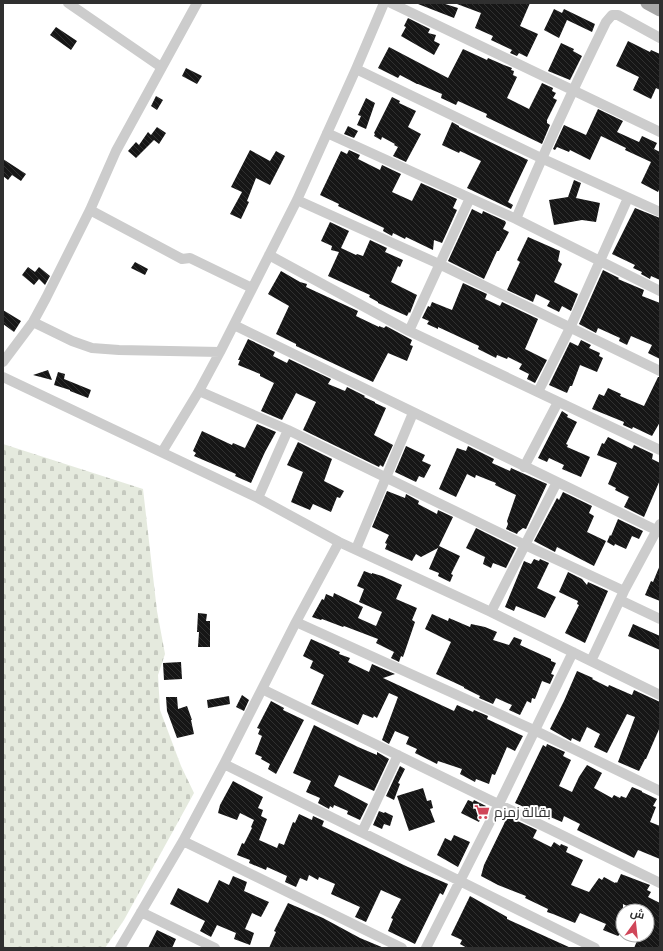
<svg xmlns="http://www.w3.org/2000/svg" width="663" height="951" font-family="'Alegreya Sans',Cairo,sans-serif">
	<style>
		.cemetery { fill: url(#cemetery-stones) }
		.building { fill: url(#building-back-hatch) }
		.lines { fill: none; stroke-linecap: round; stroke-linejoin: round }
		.minor { stroke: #ccc; stroke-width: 10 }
		.major { stroke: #a7a7a7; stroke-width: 13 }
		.labels { text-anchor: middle; stroke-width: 4; stroke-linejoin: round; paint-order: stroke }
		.poi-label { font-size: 14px; fill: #2f2f2f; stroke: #fff; text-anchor: start }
	</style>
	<defs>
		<pattern id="cemetery-stones" width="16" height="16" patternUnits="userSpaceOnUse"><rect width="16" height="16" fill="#e5eade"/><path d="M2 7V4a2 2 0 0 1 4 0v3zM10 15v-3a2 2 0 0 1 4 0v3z" fill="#c5c9bf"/></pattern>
		<pattern id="building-back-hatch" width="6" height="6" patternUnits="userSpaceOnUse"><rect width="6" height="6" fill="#161616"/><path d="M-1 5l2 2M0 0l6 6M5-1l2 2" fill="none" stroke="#303030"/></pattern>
	</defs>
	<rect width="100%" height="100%" fill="#fff"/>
	<path class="cemetery" d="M3 444 143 489 157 611 165 654 158 675 160 710 181 766 194 793 124 920 105 948H3Z"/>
	<path class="building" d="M418 3H442L458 8 454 18 418 4Z
		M457 3H530L520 26 538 34 527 57 519 53 517 56 510 53 512 50 491 40 493 36 475 28 481 13 457 4Z
		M554 9 562 13 564 9 595 24 592 32 567 20 559 38 544 30Z
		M408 18 430 29 428 33 436 35 434 41 440 44 434 55 401 36 406 27 404 26Z
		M56 27 77 41 71 50 50 35Z
		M628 41 650 52 651 50 660 54V90L656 88 651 99 633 90 639 77 616 66Z
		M561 43 574 49 573 51 582 56 570 80 548 71Z
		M389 47 448 78 463 49 487 60 488 58 504 65 512 68 511 70 514 71 513 75 517 77 507 98 529 109 542 83 553 88 552 91 556 93 553 98 557 100 547 120V123L550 125 542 144 486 117 487 114 458 101 456 105 441 98 442 94 418 84H417L400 75 398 78 378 68Z
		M186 68 202 76 197 84 182 76Z
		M156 96 163 100 157 110 151 106Z
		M392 97 400 101 399 103 416 111 408 127 421 134 406 162 393 156 398 147 394 145 395 144 382 137 381 140 374 136 375 134 374 133Z
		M366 98 375 103 366 129 357 125 361 116 358 115Z
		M598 109 623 121 617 132 639 142 642 136 657 143 654 149 660 152V188L658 192 641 183 651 162 625 150 626 148 601 136 590 160 570 150 569 152 557 147 555 150 553 149 564 125 586 135Z
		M452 122 459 126V127L528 160 508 202 513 205 511 209 467 188 481 161 460 151 459 153 442 145Z
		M348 126 358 131 354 138 344 134Z
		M157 127 166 133 159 144 154 140 136 158 128 151 136 142 139 145 148 132 151 135Z
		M250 150 270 161 276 151 285 156 270 185 256 178 247 201 249 202 241 219 230 214 242 192 231 187Z
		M349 150 360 155 358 159 380 170 382 165 401 174 392 192 412 201 421 183 457 199 453 208 457 210 442 243 434 240 433 250 406 237 405 239 393 233 392 236 383 231 384 228 338 206 339 204 320 195 341 151 347 154Z
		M3 159 26 174 21 181 12 175 8 180 3 176Z
		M574 180 581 183 576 198 600 203 596 222 582 220 554 225 549 200 568 197Z
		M635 208 660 218V280L651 276 650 279 641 274 642 272 633 268 635 265 612 254Z
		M472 209 482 214 483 211 505 221 506 223 503 229 509 232 499 251H497L484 279 448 261Z
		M330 222 349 231 341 248 356 255 357 254 363 256 370 240 387 248 385 252 403 260 400 267 398 266 391 282 417 295 410 313 409 312 407 316 378 303V302L369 297 370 295 328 276 339 252 331 250 332 246 321 241Z
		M528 237 560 251 558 261 562 264 554 282 578 294 571 311 562 306 559 312 547 306 550 301 536 294 533 302 507 290 520 262 517 260Z
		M135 262 148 269 145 275 131 268Z
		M28 267 35 272 39 267 50 276 45 285 39 279 34 285 22 275Z
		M603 270 619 278 618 279 644 290 642 296 660 303V359L648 353 652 345 631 336 627 345 619 341 620 338 598 328 596 333 579 324Z
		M281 271 300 282 307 284 306 287 358 311 356 316 379 327V326L384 328 386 326 412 340 410 345 413 346 407 361 388 353 373 382 296 346V344L276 334 289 306 268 294Z
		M463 283 487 294 485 299 500 306 502 302 538 319 525 349 547 360 535 383 527 379 529 374 519 369 522 364 508 357 507 359 497 355 496 358 478 349 479 346 438 327V329L427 324 429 321 422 318 428 306 430 307 432 302 452 310Z
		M3 310 21 321 14 332 3 324Z
		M248 339 275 352 273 356 287 363 289 359 331 379 328 384 345 391 347 387 365 396 364 397 375 402V403L386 408 374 435 393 445 383 467 380 465 379 467 303 430 316 402 296 393 282 420 261 411 274 383 260 376V374L238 365 240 360H238Z
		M581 340 591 345 589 348 600 353 599 356 603 358 597 372 580 365 572 386H570L567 393 549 385 570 342 578 346Z
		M48 370 52 380 33 375Z
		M58 372 65 374 64 379 91 390 88 398 70 391V390L54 385Z
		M658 377H660V422L652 436 633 427 632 429 623 425 624 422 592 409 599 394 604 396 608 388 621 394 620 396 644 406Z
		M562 411 568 415 567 417 577 422 566 444 568 445 567 447 590 457 581 477 562 469 564 465 549 458 547 462 538 458Z
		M257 424 276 432 265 452 251 483 235 476 236 474 194 456 196 453 193 451 202 431 232 445 233 443 245 448Z
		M608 437 632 449 634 445 653 454 652 459 660 463V480L644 517 624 507 629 497 615 490 616 488 608 484 617 463 597 455 602 443 604 444Z
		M298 442 332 459 324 481 344 491 340 498 337 497 331 512 313 504 310 510 291 502 303 472 287 465Z
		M406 446 425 455 422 461 431 465 424 478 419 476 416 482 395 472Z
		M468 446 494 459 492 463 510 471 511 468 547 484 526 529 523 528 518 532 517 534 506 529 508 524 507 521 516 495 495 485 496 483 476 475 475 478 467 474 456 497 439 489 457 448 466 451Z
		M387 491 405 498 406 494 419 501 418 504 437 514 438 510 453 517 438 548 421 557 416 554 412 561 385 549 387 544 385 543 389 535 372 527Z
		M563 492 592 506 589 513 594 516 587 532 606 541 594 566 557 547 555 552 534 541 557 498 559 500Z
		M618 519 643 531 639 539 632 536 626 549 615 544 614 546 607 542 610 535 611 536Z
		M476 528 516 548 506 568 493 563 491 568 483 564 485 557 466 548Z
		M439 546 460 556 451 574 453 575 450 582 438 576 439 573 429 569Z
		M534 559 539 561 540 559 549 563 537 588 556 597 545 618 516 606 514 611 505 607 524 561 531 564Z
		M660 565V601L645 595 651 581 653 582Z
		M364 571 372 574V573L382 576 402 585 396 599 417 608 412 620 415 622 403 657 401 656 399 662 391 658 394 652 376 643 378 639 344 626 343 627 322 619 321 620 312 617 322 599 324 600 326 594 333 597 334 593 363 607 358 618 376 626 382 612 359 602 364 589 357 586Z
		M568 572 582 579 587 585 588 582 608 591 585 643 565 633 579 605 577 604 578 601 559 592Z
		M198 613 207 614 206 621H210V647H198L199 632H197Z
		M432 614 448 621 449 618 470 627 471 624 485 627 497 632 493 640 509 645 514 637 522 640 520 645 551 659V661L556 663 551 674 554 675 550 684 542 681 535 699 532 698 531 703 527 701 520 715 509 710 512 705 496 698 493 704 479 698 480 696 464 688V687L436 674 451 642 425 629Z
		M633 624 660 636V650L628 636Z
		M311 639 340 652 339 654 350 658 348 662 369 672 372 664 395 674 383 678 454 711 457 705 473 712 474 710 488 716 487 719 523 736 515 751 507 747 495 775 492 774 489 784 476 779 475 782 460 774 462 769 438 761 437 764 415 753 417 749 406 744 409 737 395 731 389 744 382 740 398 697 389 693 377 718 374 716 373 718 363 714 358 725 311 704 324 675 310 668 313 661 303 656Z
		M181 662 182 679 164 680 163 663Z
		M577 671 593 678 592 679 608 687 609 685 632 695 634 690 660 702V727L646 759H645L639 771 618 762 635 717 627 714 607 753 594 747 600 734 587 727 580 742 572 738 571 741 550 729 564 701Z
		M242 695 249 700 244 711 236 707Z
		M229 696 230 704 208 708 207 700Z
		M166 697H177L178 709 187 706 192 720H191L194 734 177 738 167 711Z
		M271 701 284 708 283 710 304 720 276 774 268 769 270 764 261 759 262 757 255 754 262 736 258 734 260 729 257 728Z
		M314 725 358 747 377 755V752L389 759 374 791 339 775 334 786 368 804 360 820 347 814 348 811 334 805 333 808 330 806 329 809 318 803 320 798 306 792 311 781 293 773Z
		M547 744 565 752 563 756 571 760 559 786 572 792 579 777 587 765 602 773 594 788 612 798 614 795 620 798 621 796 626 798 632 787 642 791V792L657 799 653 806 656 807 650 822 660 826V859L638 850 634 858 577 830 580 824 564 816 562 822 527 807 526 808 515 803 543 745 546 747Z
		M400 766 405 769 398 783 400 784 394 800 386 796Z
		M233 781 263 797 258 808 263 810 261 816 267 819 259 840 277 848 279 843 284 845 293 822 295 823 299 814 312 820 313 816 324 821 322 826 408 867 448 884 443 895 440 893 415 944 388 931 393 919 391 918 401 899 381 890 366 922 355 917 360 907 331 894 335 884 319 877 318 880 309 875 307 881 300 878 296 887 285 882 287 876 267 867 266 870 249 863 250 860 237 855 242 843 244 844 252 828 251 827 254 820 240 813 237 820 218 813 220 805Z
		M423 788 427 801 431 800 433 808 430 809 435 822 409 831 397 796Z
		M468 800 473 802 474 800 486 806 479 822 461 813Z
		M379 811 384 813 385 812 393 816 390 826 384 824 382 829 373 825Z
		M507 816 537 830 533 838 551 847 554 842 560 846 561 844 568 847 566 852 583 860 571 885 589 892 599 878 602 880 604 877 615 883 616 882 617 883 621 874 650 885 647 890 651 892 648 897 660 903V948H634L637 941 622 935H647V911H636L623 904V931L618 936 603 930 606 924 580 913 575 923 553 914 547 912 548 909 525 898 526 896 498 885 481 876 484 865 504 824Z
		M454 835 470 842 458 867 437 855 445 838 451 841Z
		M233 876 247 882 244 891 269 902 261 917 252 913 245 929 254 933 250 945 234 939 236 933 217 925 211 937 200 931 205 921 170 904 178 888 208 903 219 880 229 885Z
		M470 896 507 917V919L571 948H467L460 944 462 940 451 935Z
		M288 903 323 918 360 938 384 948H269L276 932 274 931Z
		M157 930 176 939 172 948H148Z"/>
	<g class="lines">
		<path class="minor" d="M68 3 161 67
			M391 3 660 132
			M356 69 541 158 660 212
			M327 133 516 219 660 291
			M297 200 439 264 660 371
			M90 210 182 259 190 258 252 288
			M516 219C544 152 574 87 606 22L612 15H618L660 38
			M269 255 409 331 660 450
			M33 322 72 341 92 348 119 350 220 352
			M234 325 660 532
			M409 331 470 198
			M3 362 33 322 46 298 90 210 116 151 197 3
			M3 377 258 498 339 542 491 612 660 695
			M199 391 288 430 525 545 624 591
			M538 392 570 328 628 198
			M162 452 199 391 220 352 297 200 356 69 384 3
			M524 467 558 402
			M258 498 288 430
			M356 549 413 413
			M620 600 660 619
			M491 612 557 482
			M296 622 534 730 660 791
			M591 661 624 591 660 524
			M262 689 660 883
			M224 764 595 948
			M362 832 398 755
			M183 841 402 948
			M141 912 215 948
			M120 948 183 841 224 764 296 622 339 542
			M426 948 499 804 573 652"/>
		<path class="major" d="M647 3 660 10"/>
	</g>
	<defs>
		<symbol id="supermarket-bare" viewBox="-9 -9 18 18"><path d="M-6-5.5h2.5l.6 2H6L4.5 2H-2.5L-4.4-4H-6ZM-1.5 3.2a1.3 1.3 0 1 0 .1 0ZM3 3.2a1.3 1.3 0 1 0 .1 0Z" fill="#d04659" stroke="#fff" stroke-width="2.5" paint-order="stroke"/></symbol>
	</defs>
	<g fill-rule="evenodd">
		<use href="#supermarket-bare" x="471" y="801" width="22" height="22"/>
	</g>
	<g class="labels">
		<g class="poi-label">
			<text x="494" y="817">بقالة زمزم</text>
		</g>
	</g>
	<rect width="663" height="951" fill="none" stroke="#2f2f2f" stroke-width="8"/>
	<g transform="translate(635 923) rotate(15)"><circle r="19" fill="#ffffff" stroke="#acacac"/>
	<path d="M0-3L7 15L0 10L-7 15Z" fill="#d04659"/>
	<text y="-6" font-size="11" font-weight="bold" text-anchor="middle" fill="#2f2f2f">ش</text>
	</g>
</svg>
